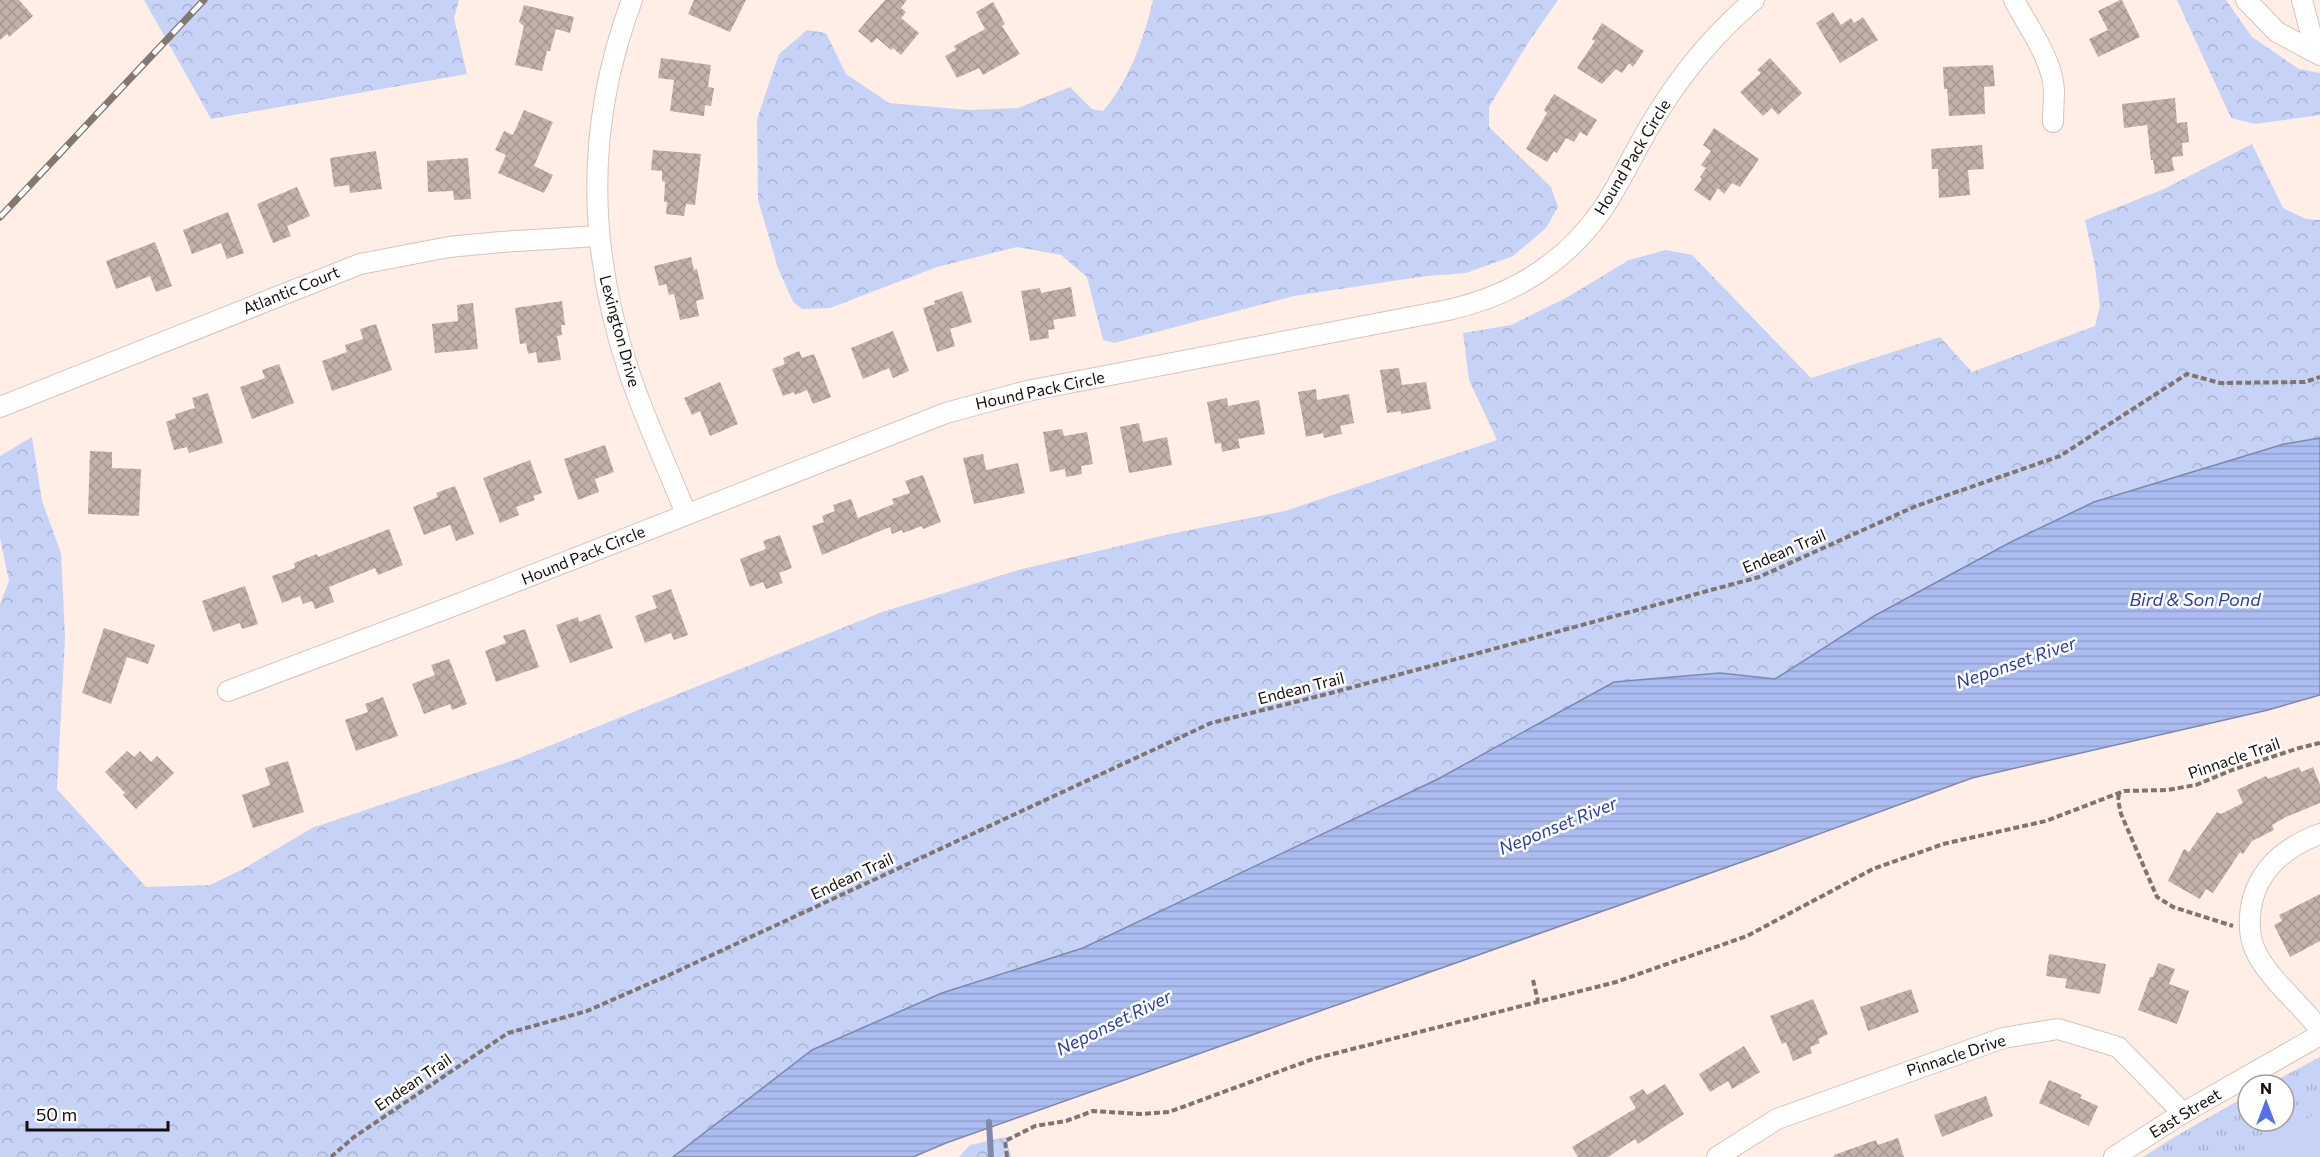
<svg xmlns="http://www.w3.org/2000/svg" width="2320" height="1157" font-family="Commissioner,sans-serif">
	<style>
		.forest { fill: url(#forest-crowns) }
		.park { fill: url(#park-tufts) }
		.pitch { fill: #c7d3f6 }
		.water { fill: url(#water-rules); stroke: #7e88ac; stroke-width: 1.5 }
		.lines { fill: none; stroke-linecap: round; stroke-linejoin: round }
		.stream { stroke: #7e88ac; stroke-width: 6 }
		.building { fill: url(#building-cross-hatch) }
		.minor-casing { stroke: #d4c5bd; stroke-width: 22 }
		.path { stroke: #7f7570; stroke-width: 4; stroke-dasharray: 6 3; stroke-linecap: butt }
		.minor { stroke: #fff; stroke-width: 20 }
		.rail-casing { stroke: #827872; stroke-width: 7 }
		.rail { stroke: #fff; stroke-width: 4.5; stroke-dasharray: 14; stroke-linecap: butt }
		.labels { text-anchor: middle; stroke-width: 5; stroke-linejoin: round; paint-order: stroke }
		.street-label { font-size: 16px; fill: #140f0c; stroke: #fff }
		.water-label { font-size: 18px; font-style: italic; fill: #2c3d9e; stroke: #fff }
	</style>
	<defs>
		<pattern id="forest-crowns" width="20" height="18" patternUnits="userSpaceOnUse" patternTransform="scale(1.5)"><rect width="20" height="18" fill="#c7d3f6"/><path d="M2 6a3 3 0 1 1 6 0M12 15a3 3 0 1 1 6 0" fill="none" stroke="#aab4d2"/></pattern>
		<pattern id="park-tufts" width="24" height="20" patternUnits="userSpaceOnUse" patternTransform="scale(1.5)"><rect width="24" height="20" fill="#c7d3f6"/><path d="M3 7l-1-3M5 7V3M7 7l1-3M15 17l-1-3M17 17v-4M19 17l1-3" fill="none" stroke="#aab4d2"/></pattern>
		<pattern id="water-rules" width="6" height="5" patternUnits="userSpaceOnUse" patternTransform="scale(1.5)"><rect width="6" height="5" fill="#abbcf1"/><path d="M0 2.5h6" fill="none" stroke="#92a0cd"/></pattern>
		<pattern id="building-cross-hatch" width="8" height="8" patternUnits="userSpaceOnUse" patternTransform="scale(1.5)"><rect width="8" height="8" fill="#c0b1a9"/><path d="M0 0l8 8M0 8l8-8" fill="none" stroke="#a49790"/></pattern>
	</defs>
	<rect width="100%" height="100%" fill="#feeee5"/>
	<path class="forest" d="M144 0H459L454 18 467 74 211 119Z
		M1153 0H1558L1528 43 1489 107V127L1551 187 1558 207 1546 228 1513 256 1466 273 1426 276 1294 296 1114 343 1103 340 1087 277 1061 255 1017 247 937 267 830 308 802 309 793 302 778 268 758 200 757 119 779 54 807 30 826 33 846 74 889 103 969 110 1018 108 1070 87 1092 109 1103 111C1129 81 1144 39 1153 0Z
		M2177 0H2226L2252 37 2299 69 2320 73V115L2255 124 2231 118Z
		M2252 144 2283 208 2306 219 2320 220V438L2284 444 2094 502 2009 543 1874 616 1775 679 1720 673 1614 682 1438 779 1083 948 942 993 812 1050 673 1157H0V604L9 581 0 538V456L32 437 42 501 61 553 65 638 57 789 146 887 210 885 243 869 312 828 514 760 882 612 1022 569 1170 534 1285 511 1497 440 1469 380 1463 333 1511 325 1566 298 1629 260 1666 250 1692 255 1811 378 1940 337 1972 372 2095 326 2100 307 2095 266 2085 220 2164 189Z
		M1006 1137 1011 1157H959L970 1145Z"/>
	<path class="park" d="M2320 1057V1157H2143L2176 1136 2248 1095V1121H2284V1085H2267Z"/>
	<path class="pitch" d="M2320 1112V1157H2230Z"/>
	<path class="water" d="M2320 438V695L2268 710 1972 778 1770 852 946 1143 913 1157H673L812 1050 942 993 1083 948 1438 779 1614 682 1720 673 1775 679 1874 616 2009 543 2094 502 2284 444Z"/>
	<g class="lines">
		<path class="stream" d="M989 1122 991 1157"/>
	</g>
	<path class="building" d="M0 0H19L33 16 9 37 7 34 0 40Z
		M694 0H746L730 32 688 14Z
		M885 0H907L901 8 906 12 901 18 919 33 901 55 893 48 891 50 877 38 872 43 858 31Z
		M2120 0H2122L2140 37 2098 57 2089 39 2108 30 2098 11Z
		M993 2 1005 24 1002 26 1020 54 983 75 979 68 957 78 945 56 956 50 954 46 985 29 976 12Z
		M524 5 574 17 570 33 556 29 550 51H547L542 71 515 65 524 26 519 22Z
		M1833 12 1841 25 1851 18 1854 23 1863 17 1878 40 1840 63 1816 23Z
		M1602 23 1644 51 1633 67 1629 63 1622 73 1616 69 1602 84 1577 68 1595 41 1592 39Z
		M661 58 711 65 708 87 714 88 711 106 705 105 704 116 670 111 674 80 658 78Z
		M1770 58 1802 93 1778 115 1772 108 1763 116 1740 92 1761 73 1757 70Z
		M1993 65 1995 86 1984 87 1985 114 1949 116 1947 89H1944L1943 67Z
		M1554 94 1597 120 1587 136 1580 132 1574 142 1566 138 1557 153 1554 151 1547 162 1526 149 1547 113 1544 110Z
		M2175 98 2177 123 2187 122 2189 142 2182 143 2183 156 2172 157 2174 171 2155 174 2153 160H2151L2147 125 2124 128 2122 104Z
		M524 110 553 122 534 166 553 175 544 193 498 173 506 155 495 150 504 131 513 135Z
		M1714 128 1759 159 1740 187 1732 183 1724 194 1718 188 1710 201 1694 190 1702 179 1700 177 1706 168 1701 165 1711 151 1703 145Z
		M1982 145 1984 169 1968 170 1970 195 1939 198 1938 169H1932L1931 149Z
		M653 150 701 154 695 205 686 204 684 216 666 214 667 202H664L665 182 662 181V171L651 170Z
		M376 151 382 189 350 193 349 185 334 187 330 158Z
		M468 158 471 199 454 200 453 191 428 192 427 161Z
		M297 187 310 216 287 226 291 236 273 243 257 204Z
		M228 212 244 253 227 259 221 243 192 254 183 230Z
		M155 242 172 286 156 292 150 276 116 289 106 261Z
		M691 257 694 270 697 269 704 299 696 301 699 316 680 320 674 294 669 295 666 284 659 286 654 266Z
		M1071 287 1076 316 1053 320 1055 329 1048 330 1049 338 1030 341 1021 291 1040 288 1041 293Z
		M962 291 972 322 950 329 955 346 937 352 923 308 935 304 934 301Z
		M562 301 565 325H561L562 335 557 336 561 360 538 363 536 352 528 354 526 343 520 344 515 308Z
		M473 303 478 349 435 353 432 324 458 321 457 305Z
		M376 324 392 370 332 391 322 361 347 352 345 345 363 339 360 329Z
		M893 331 909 371 893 378 889 368 863 379 851 348Z
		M799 351 802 358 814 354 831 397 813 404 807 390 795 395 794 392 783 396 772 369 785 364 783 358Z
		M279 364 294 403 252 419 240 387 265 378 262 370Z
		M1399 368 1402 385 1426 382 1431 409 1401 414V411L1387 413 1380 370Z
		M720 382 738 424 710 436 700 411 692 415 684 398Z
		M1316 389 1317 400 1349 394 1354 423 1340 426 1342 434 1324 438 1323 433 1306 437 1298 392Z
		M208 393 223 443 189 453 187 447 174 450 166 422 176 418 175 414 195 408 192 398Z
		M1227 398 1228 406 1259 400 1265 434 1238 439 1240 448 1222 452 1221 443 1215 444 1207 402Z
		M1139 423 1143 442 1167 437 1172 465 1129 473 1120 427Z
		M1062 429 1064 436 1087 432 1093 464 1081 466 1082 474 1066 477 1065 469 1050 472 1043 432Z
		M605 445 614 472 595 479 599 492 578 500 564 459Z
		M90 451 112 452V468L141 469 139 516 88 514Z
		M983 454 986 470 1018 463 1025 493 974 504 963 458Z
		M530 460 542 493 533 496 535 500 516 507 519 515 500 523 483 478Z
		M923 475 941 522 923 529 922 526 903 533 902 530 892 534 890 527 822 555 812 526 824 522 822 516 835 511 833 505 851 499 858 518 894 504 892 499 910 493 905 481Z
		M455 486 474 534 456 541 450 525 424 535 413 507 438 497 436 493Z
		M389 529 403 565 378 575 375 568 329 587 334 602 315 609 312 601 303 604 300 596 282 603 272 576 295 568 294 563 317 554 318 557Z
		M780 535 792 568 779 573 783 583 766 589 763 582 750 587 740 559 766 549 763 541Z
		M245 586 258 624 242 629 240 623 213 632 202 601Z
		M671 589 688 635 674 640 671 633 645 643 635 616 657 608 652 596Z
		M600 614 613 648 570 663 556 625 578 617 579 622Z
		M104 628 155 645 148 664 127 657 111 704 82 693Z
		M525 629 539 667 496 682 485 651 506 643 503 636Z
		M449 659 467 704 452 710 450 704 424 714 412 684 435 675 431 665Z
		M383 697 398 736 356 751 345 720 368 712 365 704Z
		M127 751 134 757 140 751 151 762 157 756 174 773 136 809 123 795 125 793 105 772Z
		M288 761 304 812 253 828 242 795 270 785 265 768Z
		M2299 767 2301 772 2313 767 2320 785V803L2286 817 2272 825 2274 830 2252 841 2243 854 2240 852 2213 893 2206 889 2200 899 2168 881 2184 849 2189 852 2217 812 2221 814 2243 803 2237 790 2266 776 2268 779Z
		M2320 894V941L2290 957 2274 925 2282 921 2279 915Z
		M2049 954 2106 964 2100 994 2065 988 2067 979 2046 976Z
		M2158 963 2175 969 2169 984 2189 991 2177 1024 2138 1010 2150 977H2153Z
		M1911 989 1919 1012 1868 1031 1860 1007Z
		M1813 999 1828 1034 1818 1039 1820 1043 1810 1047 1812 1053 1793 1061 1786 1042 1782 1044 1770 1016Z
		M1744 1046 1760 1072 1732 1089 1728 1081 1710 1092 1699 1074Z
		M2049 1080 2082 1095 2080 1098 2098 1106 2089 1126 2039 1103Z
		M1665 1084 1684 1114 1638 1144 1635 1139 1608 1157H1578L1572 1147 1636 1108 1629 1097 1643 1089 1647 1095Z
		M1986 1096 1993 1116 1942 1137 1934 1115Z
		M1898 1138 1904 1157H1834V1155L1876 1140 1878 1145Z"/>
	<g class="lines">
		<defs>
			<path id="minor" d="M632 0C585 126 587 248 630 375 646 422 668 468 686 514
				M2014 0C2028 27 2052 58 2054 90 2054 100 2053 112 2053 122
				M2246 0 2277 32 2320 55
				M2302 0 2316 53
				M0 407 360 264 449 247 501 242 598 236
				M228 691 461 603 946 413 1027 391 1448 310C1511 296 1564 264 1602 210 1623 179 1638 143 1659 111 1685 69 1717 32 1754 0
				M2320 834C2282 848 2253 874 2250 916 2249 930 2251 944 2258 956 2274 984 2301 1004 2320 1030
				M1717 1157 1777 1119 2003 1038 2058 1029 2118 1047 2183 1113
				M2114 1157 2183 1113 2320 1035"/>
		</defs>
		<use href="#minor" class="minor-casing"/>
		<path class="path" d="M2119 794 2118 800 2121 814 2157 897 2173 907 2233 926
			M1533 980 1538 1001
			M331 1157 354 1137 508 1033 587 1011 669 975 1211 723 1331 693 1759 577 1916 506 2060 456 2187 374 2220 383 2305 382 2320 377
			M1007 1157 1005 1141 1035 1126 1066 1121 1093 1111 1140 1114 1169 1112 1313 1059 1616 982 1747 936 1873 869 1943 844 2046 821 2124 791 2167 790 2196 785 2232 770 2299 748 2320 743"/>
		<use href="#minor" class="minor"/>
		<defs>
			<path id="rail" d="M0 217 204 0"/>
		</defs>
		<use href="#rail" class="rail-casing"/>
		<use href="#rail" class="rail"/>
	</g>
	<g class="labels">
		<g class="street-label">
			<text transform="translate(1632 157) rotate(-59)" y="6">Hound Pack Circle</text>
			<text transform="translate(291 290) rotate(-22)" y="6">Atlantic Court</text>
			<text transform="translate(620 331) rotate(75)" y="6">Lexington Drive</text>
			<text transform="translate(1040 390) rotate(-12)" y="6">Hound Pack Circle</text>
			<text transform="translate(1784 551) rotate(-23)" y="6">Endean Trail</text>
			<text transform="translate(583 555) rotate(-22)" y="6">Hound Pack Circle</text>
			<text transform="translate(1301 688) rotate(-14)" y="6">Endean Trail</text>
			<text transform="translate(2234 758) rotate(-19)" y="6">Pinnacle Trail</text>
			<text transform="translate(852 876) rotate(-25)" y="6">Endean Trail</text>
			<text transform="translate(1956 1055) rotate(-18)" y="6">Pinnacle Drive</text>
			<text transform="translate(413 1082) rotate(-34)" y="6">Endean Trail</text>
			<text transform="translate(2185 1113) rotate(-31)" y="6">East Street</text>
		</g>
		<g class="water-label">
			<text x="2195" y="606">Bird &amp; Son Pond</text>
			<text transform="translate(2016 663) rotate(-19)" y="6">Neponset River</text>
			<text transform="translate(1558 826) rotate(-22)" y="6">Neponset River</text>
			<text transform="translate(1114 1023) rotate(-26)" y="6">Neponset River</text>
		</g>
	</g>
	<g transform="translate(2266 1103)"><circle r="28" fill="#ffffff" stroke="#a19f9e" stroke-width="1.5"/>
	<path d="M0-4.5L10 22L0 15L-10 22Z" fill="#5671e7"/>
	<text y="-9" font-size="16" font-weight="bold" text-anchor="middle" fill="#140f0c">N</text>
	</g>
	<path d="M27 1121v9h141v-9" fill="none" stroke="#140f0c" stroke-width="3"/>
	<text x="36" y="1121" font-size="18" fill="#140f0c" stroke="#ffffff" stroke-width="4.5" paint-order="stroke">50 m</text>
</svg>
